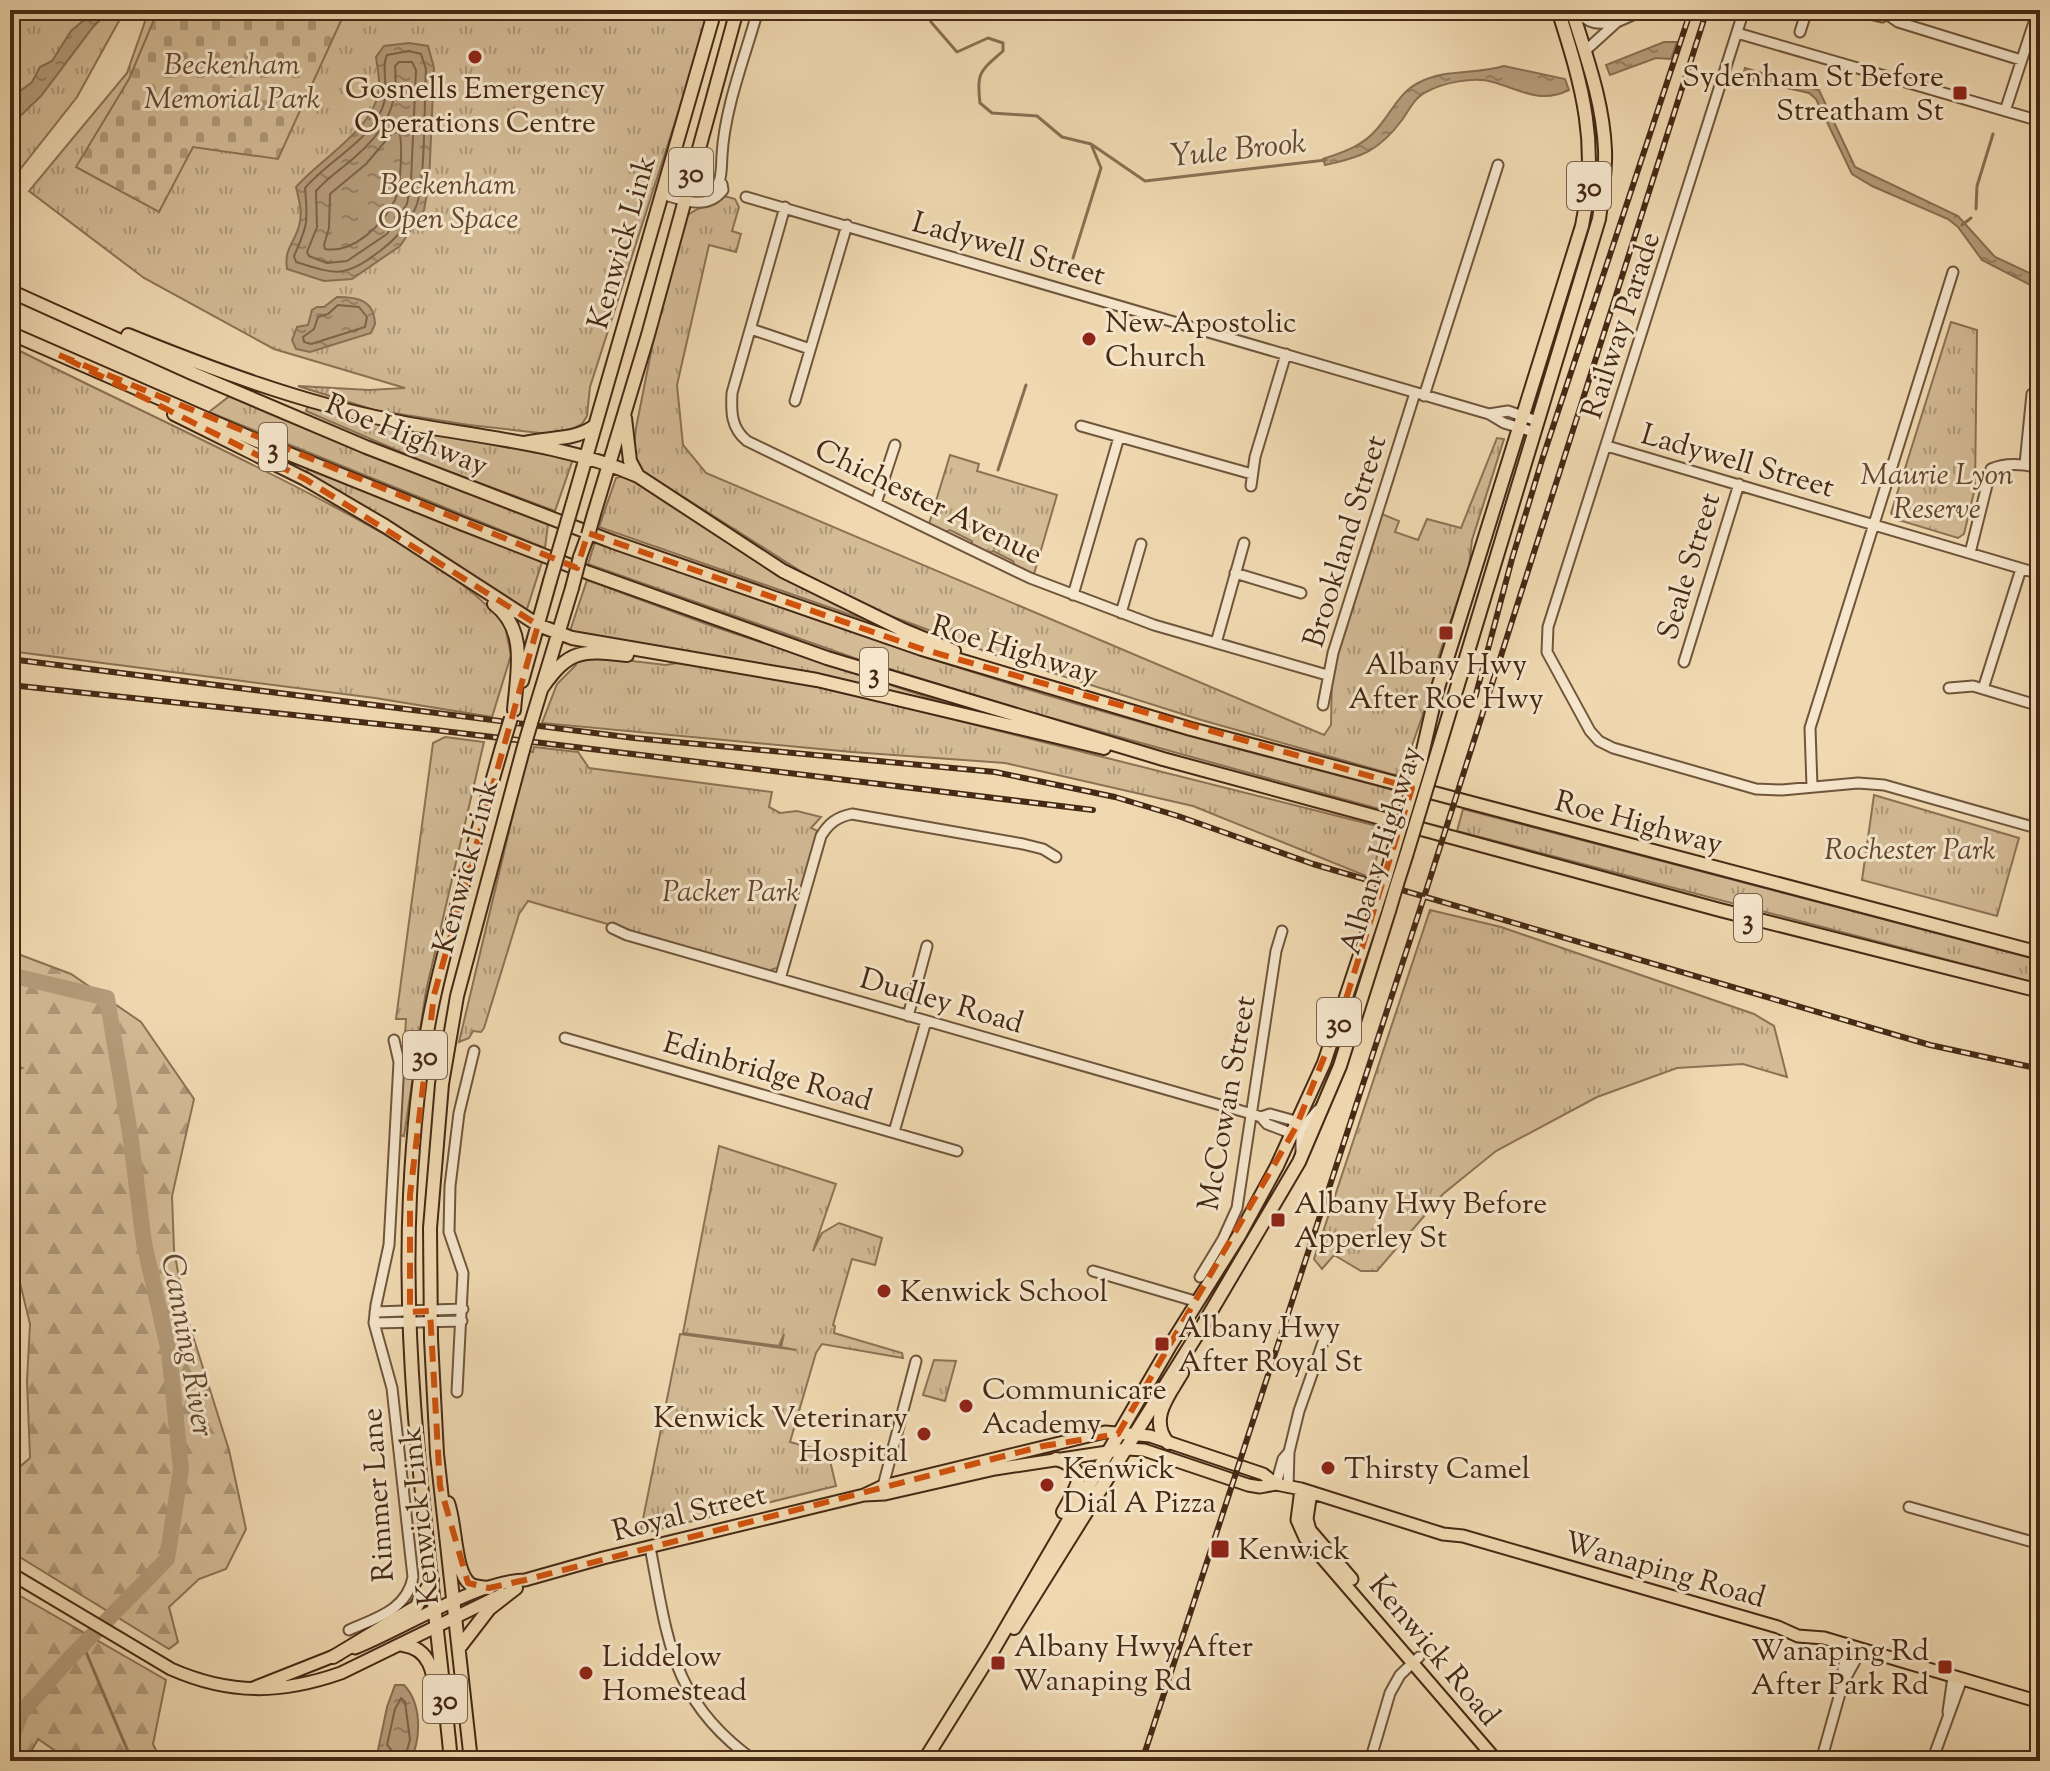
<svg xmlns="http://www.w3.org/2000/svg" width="2050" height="1771" font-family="'Sorts Mill Goudy',serif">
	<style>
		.grass { fill: url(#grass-tufts); stroke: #8c7255; stroke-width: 2 }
		.forest { fill: url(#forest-firs); stroke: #8c7255; stroke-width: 2 }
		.cemetery { fill: url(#cemetery-stones); stroke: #8c7255; stroke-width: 2 }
		.water { fill: url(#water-ripples); stroke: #896f52; stroke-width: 2 }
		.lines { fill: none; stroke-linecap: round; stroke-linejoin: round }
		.shore { stroke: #7e6348; stroke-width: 2 }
		.stream { stroke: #896f52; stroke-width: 3 }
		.river { stroke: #b69d7c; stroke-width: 16 }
		.minor-casing { stroke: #70553b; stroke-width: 13 }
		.major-casing { stroke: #462914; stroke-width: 15 }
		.highway-casing { stroke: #462914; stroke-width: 16 }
		.minor { stroke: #f5e6cc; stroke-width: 9 }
		.major { stroke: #f0d9b1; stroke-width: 11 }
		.highway { stroke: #f0d9b1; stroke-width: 12 }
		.rail-casing { stroke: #462914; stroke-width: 6 }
		.rail { stroke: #f5e6cc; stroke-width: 3; stroke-dasharray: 9; stroke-linecap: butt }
		.highway-bridge-casing { stroke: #462914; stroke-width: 16; stroke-linecap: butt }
		.highway-bridge { stroke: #f0d9b1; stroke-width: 12 }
		.marked { fill: none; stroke: #d0520d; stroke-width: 6; stroke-dasharray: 16 10; stroke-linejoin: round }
		.poi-dot { fill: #8f2418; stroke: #f5e6cc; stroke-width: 3 }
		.labels { text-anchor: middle; stroke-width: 6; stroke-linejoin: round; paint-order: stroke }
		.shield { fill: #f5e6cc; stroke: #7a624b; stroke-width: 2 }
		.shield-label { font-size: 28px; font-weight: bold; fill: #462914 }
		.park-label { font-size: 30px; font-style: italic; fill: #62462e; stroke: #f5e6cc }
		.poi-label { font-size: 30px; fill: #462914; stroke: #f5e6cc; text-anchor: start }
		.street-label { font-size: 30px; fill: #462914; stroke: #f5e6cc }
		.water-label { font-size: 32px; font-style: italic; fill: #62462e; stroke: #f5e6cc }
	</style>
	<defs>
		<pattern id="grass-tufts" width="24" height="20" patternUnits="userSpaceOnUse" patternTransform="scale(2)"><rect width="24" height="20" fill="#d3bb96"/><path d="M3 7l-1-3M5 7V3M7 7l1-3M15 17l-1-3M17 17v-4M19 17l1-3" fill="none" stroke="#ad9879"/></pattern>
		<pattern id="forest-firs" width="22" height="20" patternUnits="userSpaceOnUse" patternTransform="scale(2)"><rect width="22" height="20" fill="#d3bb96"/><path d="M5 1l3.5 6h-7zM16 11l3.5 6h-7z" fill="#ad9879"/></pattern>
		<pattern id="cemetery-stones" width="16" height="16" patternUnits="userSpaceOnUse" patternTransform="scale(2)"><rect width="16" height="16" fill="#d3bb96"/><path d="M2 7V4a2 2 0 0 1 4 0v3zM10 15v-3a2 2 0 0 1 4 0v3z" fill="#ad9879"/></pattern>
		<pattern id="water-ripples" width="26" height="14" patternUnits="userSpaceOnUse" patternTransform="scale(2)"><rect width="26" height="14" fill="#b69d7c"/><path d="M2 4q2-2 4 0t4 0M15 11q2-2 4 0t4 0" fill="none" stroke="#968064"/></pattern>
	</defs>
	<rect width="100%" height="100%" fill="#f0d9b1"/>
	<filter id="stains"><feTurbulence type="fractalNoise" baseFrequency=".0025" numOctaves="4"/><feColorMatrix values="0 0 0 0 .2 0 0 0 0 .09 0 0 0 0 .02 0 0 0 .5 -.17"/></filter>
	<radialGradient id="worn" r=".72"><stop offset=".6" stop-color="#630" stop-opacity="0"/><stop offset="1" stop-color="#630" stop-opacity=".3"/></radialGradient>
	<path class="grass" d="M10 10H125L77 97 10 182Z
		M149 10H711L590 387 587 416 582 424 568 431 549 434 469 425 374 410 298 386 369 390 405 388 274 349 144 278 29 191 127 73Z
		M724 196 735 199 739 207 732 231 741 234 736 252 709 245 677 385 683 445 706 473 1324 735 1331 725 1332 673 1382 514 1399 521 1395 532 1418 540 1427 519 1461 528 1497 438 1504 439 1472 540 1469 567 1434 670V683L1404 768 1395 775 1198 719 990 653 891 616 813 579 644 472 636 465 633 458 636 428 659 312 687 216C699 204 714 208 724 196Z
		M1951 322 1977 330 1975 488 1964 534 1958 538 1895 519 1891 513Z
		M10 346C117 400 226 449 331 505 394 539 463 574 509 629L506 631 511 655 492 717 375 698 10 651Z
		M231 395 548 524 545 548 209 412Z
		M309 403 418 431 573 459 555 511 431 465 306 411Z
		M950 455 979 464 977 471 1057 495 1034 574 1015 566 1013 561 993 551 989 553 972 545V541L950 530 945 532 929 524Z
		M308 469 542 562 527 609 522 610 387 520 306 473Z
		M623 476 634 479 878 621 877 624 599 527 616 478Z
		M596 539C739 594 883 645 1030 690 1151 727 1274 758 1397 791L1390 812 1026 711 860 660 588 564Z
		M587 580 712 626 948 704 947 708 616 643 570 631Z
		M598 657 666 665 677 663 797 680 1385 828 1371 878 1193 806 1005 763 852 752 542 723 557 684 576 665 575 663Z
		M445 737 484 742 426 991 404 1136 399 1135 406 1019H396L433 743Z
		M534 747 578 752 589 768 772 792 769 807 780 813 797 811 821 817 811 828 818 831 779 967 769 971 528 901 519 914 484 1028 481 1032 473 1031 469 1038 459 1042 528 751 533 752Z
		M1874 795 2019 838 1997 916 1862 880Z
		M1463 809 2040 960V984L1457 831Z
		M1430 910 1501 927 1754 1014 1774 1026 1787 1077 1743 1064 1677 1068 1597 1097 1496 1151 1443 1194 1377 1271H1361L1334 1255 1322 1269 1314 1259Z
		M719 1146 836 1184 813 1251 822 1233 839 1223 882 1238 875 1265 852 1259 833 1325 835 1326 834 1333 902 1353 903 1358 822 1344 816 1353 790 1442 828 1452 836 1486 640 1534 680 1334 796 1350 781 1347 784 1334 779 1346 683 1333Z
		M934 1360 956 1361 945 1401 923 1395Z"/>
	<path class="forest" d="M10 951 71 974 141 1022 194 1099 172 1196 174 1250 185 1311 229 1450 246 1529 226 1569 199 1579 169 1607 178 1642 169 1649 10 1551V1475L30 1458 27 1381 30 1324 10 1242V1073L22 1068 10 1064Z
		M10 1590 166 1680 153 1744 161 1761H70L38 1739 26 1761H10Z"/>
	<path class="cemetery" d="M158 10 345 12 278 159 193 147 159 212 76 167 129 79Z"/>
	<path class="water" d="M96 10H110L93 27 41 96 10 126V102L15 95 32 82 40 67 52 61 71 31Z
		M1664 42H1677L1671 59 1656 58 1610 75 1606 65Z
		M409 43 428 46 434 68 429 183 424 210 400 246 352 279 324 281 287 269C284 248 294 244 299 226 303 213 299 200 296 187 320 159 376 128 379 88 380 78 377 66 376 57L384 46Z
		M1504 66 1565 79 1569 90C1540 104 1521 90 1493 82 1474 76 1443 83 1426 92 1415 97 1409 110 1402 120 1379 151 1362 157 1325 165L1323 159C1343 152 1363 146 1377 129 1391 113 1399 93 1418 83 1446 68 1475 75 1504 66Z
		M1745 68 1819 90 1855 167 1958 216 1995 257 2040 278V290L1982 260 1958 227 1948 219 1872 186 1852 174 1816 99 1809 93 1742 78Z
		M337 297C358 297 374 300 375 324L371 333 310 352 296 349 292 340 297 327 308 325 312 310 317 307H324Z
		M395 1685H404C422 1704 421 1737 411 1760L394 1761 378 1750 387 1707Z"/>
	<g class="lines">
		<path class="shore" d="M409 51 421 54 426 69C424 98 426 188 415 209 407 226 395 240 380 251 344 278 337 275 296 262L294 256C308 225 308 221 305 188 328 161 365 144 381 111 391 91 380 69 387 55Z
			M399 62H412L416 70 411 181 407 204 387 234 347 261 327 263 309 256 307 252 317 227 316 191C327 178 341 169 354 158 385 131 399 106 395 66Z
			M399 130C403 145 401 186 395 200 383 224 354 254 325 249L324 245 329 228 330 194 366 164 394 131Z
			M338 305 359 307 367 317 365 327 311 344 304 342 303 337 314 329 318 317 328 314Z
			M396 1761 395 1754 387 1745 395 1709 401 1698 405 1702 410 1740 404 1761"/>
		<path class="stream" d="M927 10 931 22 957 52 988 38 1003 43V51C981 71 976 71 980 103L992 113 1037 116 1062 137 1091 144 1145 181 1326 160
			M1976 209 1977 186 1993 134
			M1962 225 1971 218
			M1073 258 1101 168 1091 144
			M998 470 1026 385
			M83 1645 132 1761"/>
		<path class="river" d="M10 975 107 998 130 1133 144 1243 169 1352 181 1469 167 1559 66 1662 21 1713 10 1742"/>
		<defs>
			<path id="minor" d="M1578 10C1588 26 1600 24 1617 22
				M1744 10 1548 627 1547 652 1590 731 1599 741 1613 748 1756 789 1782 790 1858 783 1884 785 2040 829
				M1853 10 1882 17 1890 11
				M1888 15 1898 22 2021 60
				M1800 32 1807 10
				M1737 33 2040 121
				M1585 51 1617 22 1644 10
				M2005 111 2038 10
				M665 182 709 194C723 185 721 170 722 155 725 106 745 57 758 10
				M662 194C683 200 707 211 723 190L722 184
				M746 197 1489 414 1504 423 1534 432
				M785 207 732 393C731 412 731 428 747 441L1030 578 1154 625 1327 675
				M751 329 810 349
				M1424 396 1498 165
				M795 401 847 225
				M1489 414 1508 411 1537 421
				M1081 426 1252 474
				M1607 446 2040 574
				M2025 464 2032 394
				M1251 486 1255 457 1286 354
				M876 503 895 445
				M1970 553 1991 469C2006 462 2024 464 2040 468
				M1235 573 1301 593
				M1073 595 1119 437
				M1121 613 1141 544
				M1216 643 1244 543
				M1684 662 1739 484
				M1949 688 1973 686 2040 706
				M1983 689 2021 569
				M1323 705 1333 653 1415 393
				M1812 786 1810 728 1953 272
				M612 928 627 935 1252 1114 1261 1117 1267 1124 1293 1134 1301 1130 1318 1110
				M780 979 821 836C829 823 837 817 852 814L1023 844 1043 849 1056 857
				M908 1016 927 946
				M565 1038 957 1151
				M1261 1117 1270 1114 1299 1122 1301 1130V1154
				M894 1132 926 1021
				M1093 1271 1198 1302
				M1200 1277 1223 1239 1237 1208 1276 951 1282 931
				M375 1312 463 1309
				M374 1323 462 1321
				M457 1392 463 1273 449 1232 450 1186 459 1113 474 1051
				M1276 1484 1283 1459 1289 1452
				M883 1486 916 1361
				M1288 1487 1289 1452 1299 1411 1326 1334
				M1909 1507 2040 1544
				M650 1547C668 1640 671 1702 755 1761
				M349 1630C376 1618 407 1610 413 1577L392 1388 374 1323 376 1305 389 1245 399 1062 394 1040
				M1845 1679 1861 1650
				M1948 1712 1953 1677
				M1370 1761 1390 1693 1400 1675 1419 1657
				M1821 1761 1844 1679 1843 1668 1850 1647
				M1932 1761 1962 1679"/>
			<path id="major" d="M1301 1489 1297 1520 1305 1538 1497 1761
				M1311 1492 1307 1519 1310 1530 1352 1579
				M864 1495 885 1494 995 1469 1127 1449 1144 1450 1248 1485 1260 1487 1276 1484 1301 1489 1443 1534 1463 1536 1778 1627 1798 1636 1824 1638 2040 1702
				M10 1573 171 1669C230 1695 281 1694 341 1673L503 1594
				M355 1648C401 1630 479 1580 525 1580L603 1558 864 1495 883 1486 1105 1432 1150 1436 1263 1474 1276 1484
				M253 1688 339 1654"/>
			<path id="highway" d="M10 291 194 374 366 447 613 542 922 649 1191 729 2040 953
				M10 333 262 443 463 524 589 573 827 658 1163 759 1720 910 2040 991
				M128 335C212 369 300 402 389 420 472 437 560 442 638 476L783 571 901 629 954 651
				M174 414 305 479 385 526 538 625 572 638 817 680 1104 748
				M625 418 630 461 638 476
				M524 443C548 437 573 441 593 427
				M572 506 715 10
				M594 514 648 335 737 10
				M580 557 588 535
				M494 604C528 630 517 672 514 710
				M522 681 550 581
				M542 688C569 649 582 650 627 655
				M531 723 572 588
				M1420 763 1436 694 1582 226C1599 144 1583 88 1558 10
				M1433 767 1599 219C1602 196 1606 173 1605 150 1603 101 1586 56 1572 10
				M1385 879 1393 852
				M1397 884 1406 856
				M1168 1443C1148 1419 1169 1395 1182 1373
				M1056 1459C1092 1470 1076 1488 1063 1512
				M448 1503C456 1524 454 1571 470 1584 476 1588 483 1587 489 1588
				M1014 1628 1200 1330 1299 1162 1340 1066 1389 911
				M403 1645C435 1649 434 1682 438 1707
				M459 1648 489 1609 516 1588
				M333 1657 416 1607 432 1580
				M451 1761C433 1573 401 1384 410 1195 413 1132 421 1054 435 992 454 909 479 828 502 747
				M471 1761 437 1454 431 1339 430 1228 442 1084 457 996 523 750
				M924 1761 992 1652 1171 1344 1240 1234 1277 1166 1324 1063 1376 907"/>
		</defs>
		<use href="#minor" class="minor-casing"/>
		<use href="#major" class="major-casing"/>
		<use href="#highway" class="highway-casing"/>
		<use href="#minor" class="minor"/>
		<use href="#major" class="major"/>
		<use href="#highway" class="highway"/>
		<defs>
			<path id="rail" d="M10 659 634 738 995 772 1115 797 1178 816 1313 864 1930 1045 2040 1069
				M10 685 435 730 1093 810
				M1475 698 1512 559 1542 460 1691 10
				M1142 1761 1426 891 1707 10"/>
		</defs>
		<use href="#rail" class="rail-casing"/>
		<use href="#rail" class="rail"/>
		<defs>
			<path id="highway-bridge" d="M588 535 594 514
				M550 581 572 506
				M572 588 580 557
				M502 747 511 718
				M523 750 531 723
				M1393 852 1420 763
				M1406 856 1433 767
				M1376 907 1385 879
				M1389 911 1397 884"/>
		</defs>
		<use href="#highway-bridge" class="highway-bridge-casing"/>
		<use href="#highway-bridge" class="highway-bridge"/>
	</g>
	<path class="marked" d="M59 355 577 568 588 533 922 649 1412 788 1341 1015 1296 1127 1118 1434 1043 1446 525 1580 489 1588 468 1583 440 1486 430 1311 410 1312V1195L434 995 538 625 305 479Z"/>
	<g class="poi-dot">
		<circle cx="475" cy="57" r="8"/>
		<rect x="1952" y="85" width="16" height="16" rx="4"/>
		<circle cx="1089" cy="339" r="8"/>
		<rect x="1438" y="625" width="16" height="16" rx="4"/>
		<rect x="1270" y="1212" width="16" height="16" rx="4"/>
		<circle cx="884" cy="1291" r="8"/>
		<rect x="1154" y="1336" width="16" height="16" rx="4"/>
		<circle cx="966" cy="1406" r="8"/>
		<circle cx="924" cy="1434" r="8"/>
		<circle cx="1328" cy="1468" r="8"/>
		<circle cx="1047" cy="1485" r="8"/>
		<rect x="1210" y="1539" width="20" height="20" rx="4"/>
		<rect x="990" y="1655" width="16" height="16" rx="4"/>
		<rect x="1937" y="1659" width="16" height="16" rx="4"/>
		<circle cx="586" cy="1673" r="8"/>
	</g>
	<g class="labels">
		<g class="shield">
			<rect x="669" y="148" width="44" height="48" rx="6"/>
			<rect x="1567" y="162" width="44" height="48" rx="6"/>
			<rect x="259" y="423" width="28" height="48" rx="6"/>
			<rect x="860" y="648" width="28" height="48" rx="6"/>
			<rect x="1734" y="894" width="28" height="48" rx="6"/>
			<rect x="1317" y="998" width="44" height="48" rx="6"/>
			<rect x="403" y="1031" width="44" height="48" rx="6"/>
			<rect x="423" y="1675" width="44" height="48" rx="6"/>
		</g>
		<g class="shield-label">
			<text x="691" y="182">30</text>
			<text x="1589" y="196">30</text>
			<text x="273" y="457">3</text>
			<text x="874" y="682">3</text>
			<text x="1748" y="928">3</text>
			<text x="1339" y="1032">30</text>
			<text x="425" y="1065">30</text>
			<text x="445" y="1709">30</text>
		</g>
		<g class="park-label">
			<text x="232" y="74">Beckenham<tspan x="232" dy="34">Memorial Park</tspan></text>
			<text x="448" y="194">Beckenham<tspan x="448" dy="34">Open Space</tspan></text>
			<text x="1937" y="484">Maurie Lyon<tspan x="1937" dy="34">Reserve</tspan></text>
			<text x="1910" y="859">Rochester Park</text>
			<text x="731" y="901">Packer Park</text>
		</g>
		<g class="poi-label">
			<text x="1944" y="86" text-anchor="end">Sydenham St Before<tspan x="1944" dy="34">Streatham St</tspan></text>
			<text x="475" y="98" text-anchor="middle">Gosnells Emergency<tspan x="475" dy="34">Operations Centre</tspan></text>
			<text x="1105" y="332">New Apostolic<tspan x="1105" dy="34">Church</tspan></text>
			<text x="1446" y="674" text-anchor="middle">Albany Hwy<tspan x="1446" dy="34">After Roe Hwy</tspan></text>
			<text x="1294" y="1213">Albany Hwy Before<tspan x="1294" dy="34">Apperley St</tspan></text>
			<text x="900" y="1301">Kenwick School</text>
			<text x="1178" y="1337">Albany Hwy<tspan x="1178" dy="34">After Royal St</tspan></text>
			<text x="982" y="1399">Communicare<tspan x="982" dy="34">Academy</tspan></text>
			<text x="908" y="1427" text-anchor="end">Kenwick Veterinary<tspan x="908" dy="34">Hospital</tspan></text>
			<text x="1063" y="1478">Kenwick<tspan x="1063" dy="34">Dial A Pizza</tspan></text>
			<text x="1344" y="1478">Thirsty Camel</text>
			<text x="1238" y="1559">Kenwick</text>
			<text x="1014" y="1656">Albany Hwy After<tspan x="1014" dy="34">Wanaping Rd</tspan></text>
			<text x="1929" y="1660" text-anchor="end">Wanaping Rd<tspan x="1929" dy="34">After Park Rd</tspan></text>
			<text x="602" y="1666">Liddelow<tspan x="602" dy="34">Homestead</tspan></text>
		</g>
		<g class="street-label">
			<text transform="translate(621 242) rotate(-74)" y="10">Kenwick Link</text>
			<text transform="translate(1009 248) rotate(16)" y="10">Ladywell Street</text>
			<text transform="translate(1620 325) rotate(-72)" y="10">Railway Parade</text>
			<text transform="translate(407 434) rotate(22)" y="10">Roe Highway</text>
			<text transform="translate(1738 460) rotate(16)" y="10">Ladywell Street</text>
			<text transform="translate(929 501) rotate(26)" y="10">Chichester Avenue</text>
			<text transform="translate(1344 541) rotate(-73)" y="10">Brookland Street</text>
			<text transform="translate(1688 566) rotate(-73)" y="10">Seale Street</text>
			<text transform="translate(1015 649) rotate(17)" y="10">Roe Highway</text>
			<text transform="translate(1639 822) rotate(15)" y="10">Roe Highway</text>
			<text transform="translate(1380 850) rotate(-73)" y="10">Albany Highway</text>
			<text transform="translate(465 866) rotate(-75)" y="10">Kenwick Link</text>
			<text transform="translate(942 1000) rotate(16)" y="10">Dudley Road</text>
			<text transform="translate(768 1071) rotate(16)" y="10">Edinbridge Road</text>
			<text transform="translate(1226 1103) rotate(-80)" y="10">McCowan Street</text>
			<text transform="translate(377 1495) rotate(-94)" y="10">Rimmer Lane</text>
			<text transform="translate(689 1512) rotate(-14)" y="10">Royal Street</text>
			<text transform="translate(419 1516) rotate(-96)" y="10">Kenwick Link</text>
			<text transform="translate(1665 1569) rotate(16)" y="10">Wanaping Road</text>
			<text transform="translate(1435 1650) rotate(50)" y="10">Kenwick Road</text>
		</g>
		<g class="water-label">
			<text transform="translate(1238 148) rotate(-6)" y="11">Yule Brook</text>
			<text transform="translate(189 1345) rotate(80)" y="11">Canning River</text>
		</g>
	</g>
	<rect width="2050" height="1771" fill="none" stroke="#f0d9b1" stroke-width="40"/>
	<rect x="12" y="12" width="2026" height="1747" fill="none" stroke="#462914" stroke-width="4"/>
	<rect x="20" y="20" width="2010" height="1731" fill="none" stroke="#462914" stroke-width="2"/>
	<rect width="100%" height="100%" filter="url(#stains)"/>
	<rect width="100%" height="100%" fill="url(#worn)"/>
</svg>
